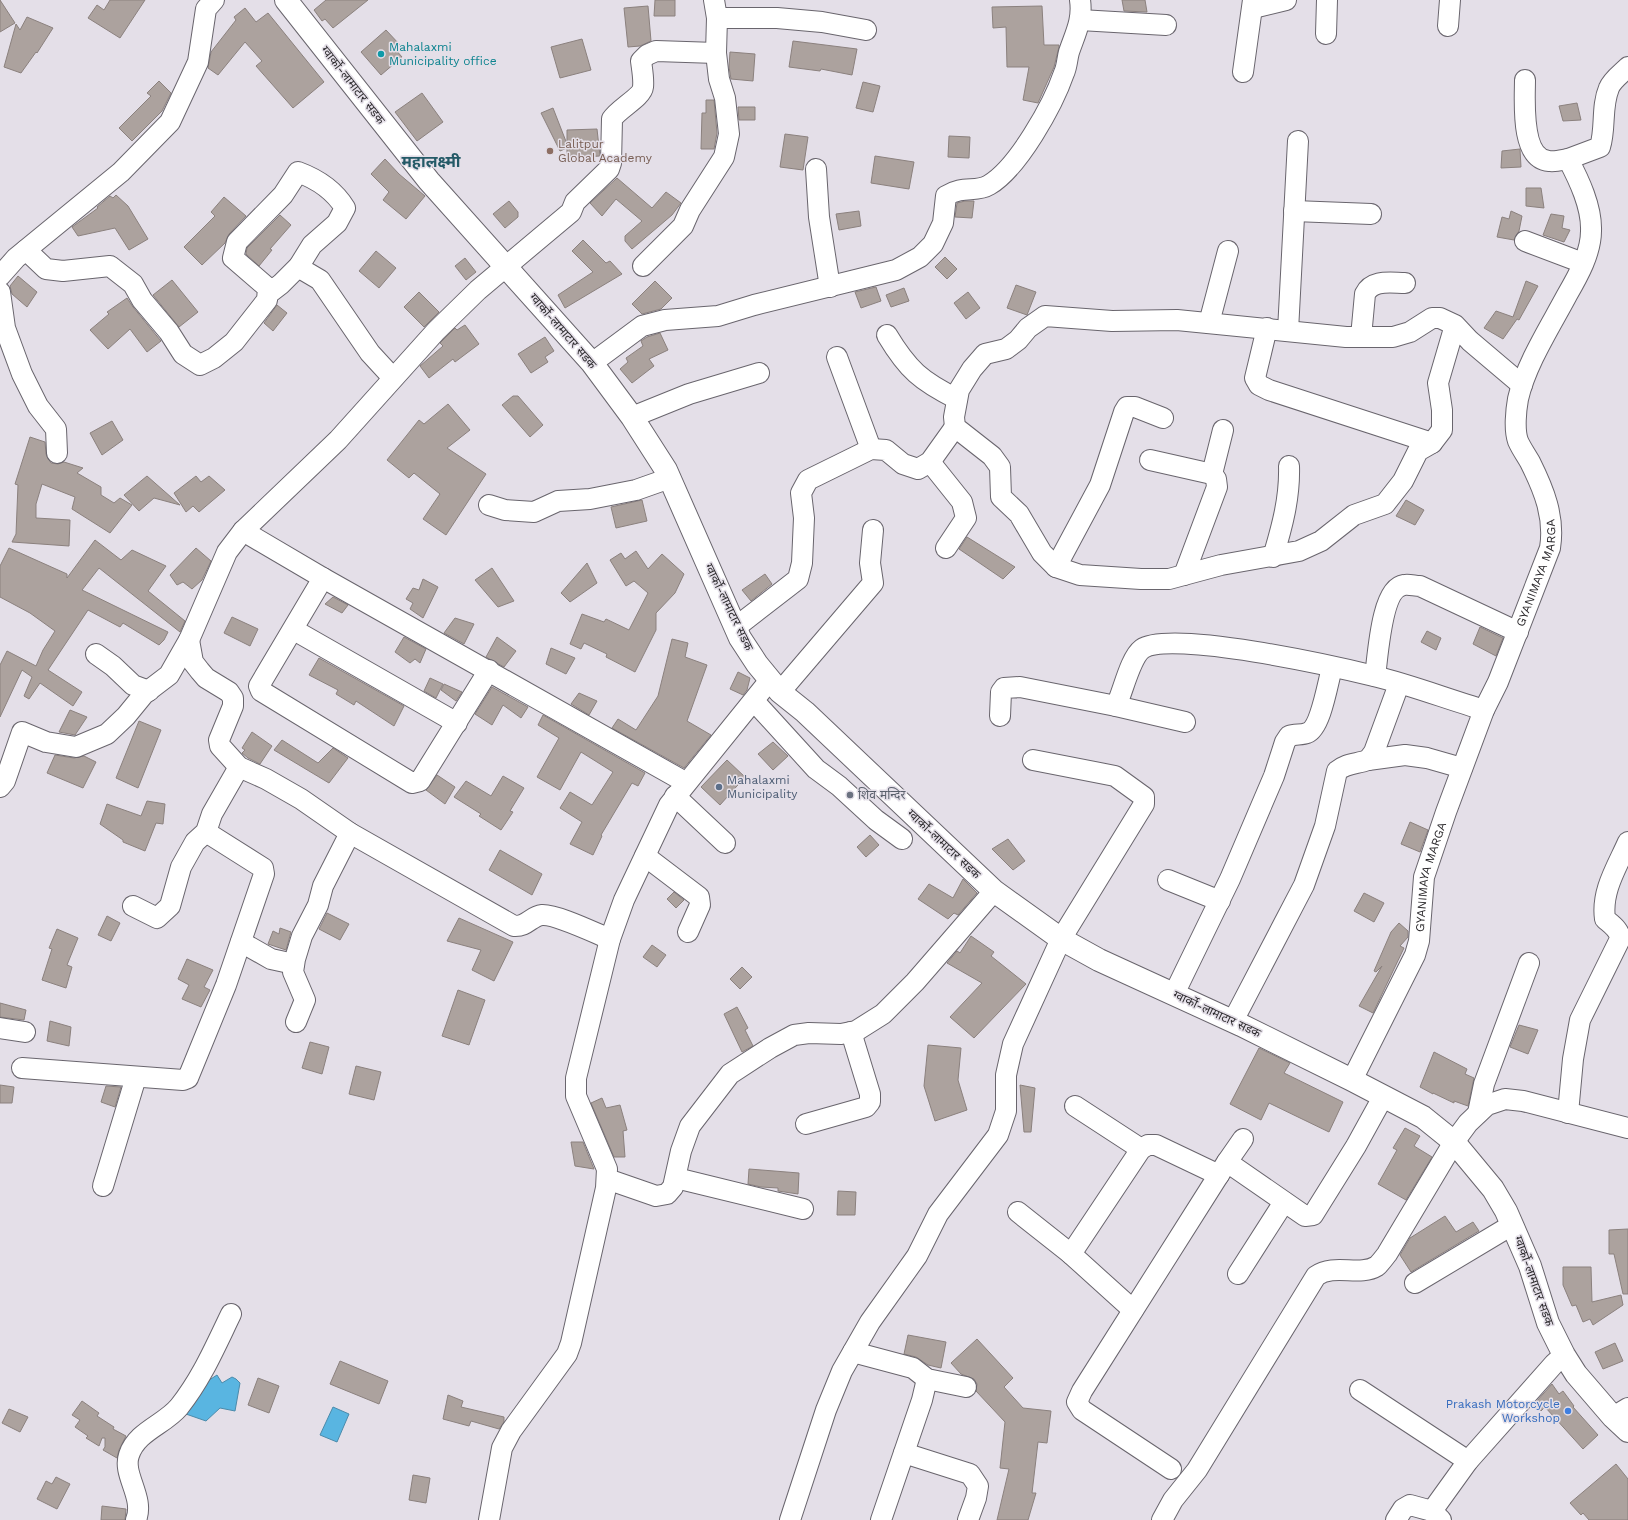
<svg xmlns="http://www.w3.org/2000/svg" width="1628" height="1520" font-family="'Work Sans','Noto Sans Devanagari',sans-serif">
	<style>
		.water { fill: #59b5e1; stroke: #4b8bab }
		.building { fill: #aca29e; stroke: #8b817e }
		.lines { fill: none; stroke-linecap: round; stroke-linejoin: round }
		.minor-casing { stroke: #69656d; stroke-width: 22 }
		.major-casing { stroke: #69656d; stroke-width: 24 }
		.minor { stroke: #fff; stroke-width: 20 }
		.major { stroke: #fff; stroke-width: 22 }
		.culture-dot { fill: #0f9aa8; stroke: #e4dfe8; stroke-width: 1.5 }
		.education-dot { fill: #8d6e63; stroke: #e4dfe8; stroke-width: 1.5 }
		.service-dot { fill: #5c6f8a; stroke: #e4dfe8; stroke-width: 1.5 }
		.worship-dot { fill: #6b7280; stroke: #e4dfe8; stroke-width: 1.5 }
		.shop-dot { fill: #3f7fe0; stroke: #e4dfe8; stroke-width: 1.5 }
		.labels { text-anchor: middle; stroke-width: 3; stroke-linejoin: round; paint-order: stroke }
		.culture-label { font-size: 12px; fill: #0d838f; stroke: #e4dfe8; text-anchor: start }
		.street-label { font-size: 12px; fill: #2b292c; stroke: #e4dfe8 }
		.education-label { font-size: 12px; fill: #785e54; stroke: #e4dfe8; text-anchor: start }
		.service-label { font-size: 12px; fill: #4e5e75; stroke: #e4dfe8; text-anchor: start }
		.worship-label { font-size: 12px; fill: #5b616d; stroke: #e4dfe8; text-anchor: start }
		.shop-label { font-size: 12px; fill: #366cbe; stroke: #e4dfe8; text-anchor: end }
		.district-label { font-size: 16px; font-weight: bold; fill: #245a67; stroke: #e4dfe8 }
	</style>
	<rect width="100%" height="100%" fill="#e4dfe8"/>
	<path class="water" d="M217 1375 222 1383 232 1377 236 1379 240 1383 235 1411 220 1408 206 1421 183 1413 200 1386Z
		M333 1407 349 1414 337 1442 320 1435Z"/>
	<path class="building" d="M0 0 15 23 0 32Z
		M110 0H145L120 38 88 18 97 5 104 10Z
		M326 0H368L333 28 325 19 322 21 314 10Z
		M655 0H675V16H654Z
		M1122 0H1145L1147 12 1124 11Z
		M648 6 651 41 640 46 628 47 624 8Z
		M1042 6 1044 45H1059V47L1054 67 1038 103 1023 100 1029 67H1007L1006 27 993 28 992 7Z
		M245 8 256 22 268 13 324 82 293 108 256 66 262 61 245 42 218 75 208 68 211 52 236 20 234 17Z
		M27 17 53 28 37 53 36 52 21 73 4 67 16 24 20 30Z
		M386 30 400 45 395 49 402 57 381 75 361 52Z
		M582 39 591 70 560 78 551 47Z
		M793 41 857 49 852 75 821 69 820 71 789 67Z
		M730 52 755 54 753 81 731 79 729 67Z
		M159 81 171 93 162 111 132 141 119 128 151 96 147 93Z
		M863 82 880 86 873 112 856 108Z
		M422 93 443 122 417 141 395 112Z
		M706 100H714L717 133 714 149H701L702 113H706Z
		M1577 103 1581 120 1563 121 1559 106Z
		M738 107H755V120H739Z
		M553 108 567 144V130L597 129 600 156 567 158V148L560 151 541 113Z
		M785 134 808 137 803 170 780 167Z
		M949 136 970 137 969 158 948 157Z
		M1520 149 1521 167 1501 168 1502 151Z
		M875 156 914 162 909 189 871 183Z
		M385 159 399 174 425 196 406 219 383 200 389 192 371 174Z
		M617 178 652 208 666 192 681 203 672 215 632 249 625 241V236L642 221 616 199 602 216 590 203Z
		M1526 188H1541L1544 208 1526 206Z
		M116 195 128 206 148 239 129 250 115 228 78 236 72 227 98 208 97 207 110 196 113 198Z
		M224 197 246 216 229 234 225 243 202 265 184 247 215 216 211 212Z
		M509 201 518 212V217L505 228 493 214Z
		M965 201H974L972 218 955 217 957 203Z
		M859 211 861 226 839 230 836 214Z
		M1511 211 1522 216 1519 231 1514 240 1497 237 1502 217 1509 219Z
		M1551 214 1564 216 1562 228 1570 230 1564 242 1543 235Z
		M280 215 291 225 270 249 272 250 259 266 246 254 247 248Z
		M583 240 606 263 610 261 622 274 565 308 558 295 593 272 572 251Z
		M376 251 396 268 379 288 359 271Z
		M945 257 957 269 947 279 935 267Z
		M465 258 476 272 466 280 455 266Z
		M18 276 37 292 27 307 12 294 10 286Z
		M172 280 198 312 179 327 153 295Z
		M655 281 672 298 661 309 642 314 632 304Z
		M1526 281 1538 286 1519 320 1517 319 1503 339 1484 328 1496 311 1513 317Z
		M1016 285 1036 292 1027 315 1007 308Z
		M876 287 881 301 861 308 855 292Z
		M904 288 909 301 891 307 886 295Z
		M419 292 439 312 424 327 404 307Z
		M968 292 980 308 966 319 954 303Z
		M127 298 133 307 161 341 147 352 130 329 108 349 90 330 109 314 107 312Z
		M277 305 287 313 273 331 264 323Z
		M465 325 479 344 455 362 453 359 429 378 420 366 443 346 440 343 455 328 457 330Z
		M660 333 668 350 649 359 654 366 632 383 620 369 628 362 626 358 643 346 641 341 647 337Z
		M545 337 554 351 545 357 548 362 531 373 518 354Z
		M513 396H518L543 425 530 437 502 405Z
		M448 404 470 430 447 448 486 474 446 535 423 519 440 494 414 473 409 478 387 460 419 420 424 424Z
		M112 421 123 440 102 455 90 433Z
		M30 437 45 442 46 454 51 463 58 464 64 462 83 468 77 473 101 487V495L114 503 120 498 132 505 110 533 72 509 75 497 42 484 36 504V518L70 520 69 546 12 542 16 534 18 485 15 484Z
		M147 476 180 505 154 498 139 511 124 495Z
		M196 476 201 482 209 476 225 490 199 512 193 506 186 512 174 493Z
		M642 500 647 521 616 528 611 507Z
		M1406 500 1424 510 1415 525 1396 516Z
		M967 537 1015 567 1003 579 959 549Z
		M95 540 121 560 132 550 166 566 148 591 185 621 180 632 99 568 82 590 168 632 164 640 159 645 123 623 120 627 88 610 48 670 82 692 73 706 40 683 29 699 24 696 32 677 22 670 0 717V665L7 651 36 666 43 650 55 631 30 613 0 597V566L9 548 67 574V578Z
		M196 548 211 561 202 580 192 589 183 582 177 585 170 575Z
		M636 551 648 569 662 554 684 574 675 593 656 613V630L635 672 606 657 607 654 584 643 581 649 570 644 582 614 604 622 606 619 629 630 648 593 634 581 626 586 610 560 621 553 625 559Z
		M587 563 597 583 570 602 561 593Z
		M492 568 514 601 498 607 475 580Z
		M765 574 772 584 751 601 742 590Z
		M423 579 438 587 423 618 410 609 413 603 406 599 413 588 419 590Z
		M333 597 348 605 342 613 325 604Z
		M232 617 258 629 250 646 224 633Z
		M455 618 474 624 464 644 444 633Z
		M1480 627 1503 638 1496 656 1473 644Z
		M1427 631 1441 638 1436 650 1421 642Z
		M404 637 426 649 420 663 415 659 410 663 395 652Z
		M497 637 516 651 504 667 486 657Z
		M672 639 688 643 685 657 707 665 687 721 711 735 684 768 612 728 618 719 636 730 658 696Z
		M551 648 575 658 566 674 546 664Z
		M319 658 404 706 394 726 356 701 354 705 336 694 338 690 309 675Z
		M738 672 750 678 747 690 743 695 730 689Z
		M430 678 443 684 436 698 424 691Z
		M444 684 462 692 456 701 441 690Z
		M492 687 528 707 521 718 503 705 492 725 475 714Z
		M579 693 597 701 589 715 571 704Z
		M70 710 87 717 75 735 59 732Z
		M543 715 645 773 638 786 632 783 601 835 602 836 593 855 570 844 582 822 560 808 570 792 592 805 613 772 581 752 560 790 537 777 559 738 538 725Z
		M139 721 161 730 138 788 116 778Z
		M252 732 272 746 260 764 248 758 242 753 245 750 242 748Z
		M282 740 318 763 333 748 348 758 329 783 274 750Z
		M773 742 788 756 773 770 758 754Z
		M55 755 74 758 84 756 96 762 83 788 47 773Z
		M727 760 745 777 720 805 701 787Z
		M437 775 455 787 445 804 426 790Z
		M503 776 524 788 510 811 513 812 501 830 479 816 481 814 454 797 466 781 491 796Z
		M147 801 165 804 163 824 156 823 145 851 123 842V840L100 824 107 804 141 816Z
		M1410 822 1428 830 1420 852 1401 844Z
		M870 835 879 845 866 857 857 847Z
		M1008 839 1025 861 1013 870 992 849Z
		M500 850 542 874 532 895 489 870Z
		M963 879 977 893 958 915 954 913 948 919 918 899 929 884 953 898Z
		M674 892 684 900 676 908 667 899Z
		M1364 893 1384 903 1374 922 1354 911Z
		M327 913 349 924 340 940 319 929Z
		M107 916 120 923 111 941 98 935Z
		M459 918 513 942 494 981 472 970 481 950 447 941Z
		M1399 923 1408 931V937L1400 946 1404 948 1373 1013 1359 1006 1382 966 1376 972 1374 971 1391 932Z
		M280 928 291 932 286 950 268 944 273 931 279 934Z
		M57 929 78 938 67 965 72 967 66 988 42 980 52 949 49 948Z
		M971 936 994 952 991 956 1026 984 974 1038 950 1017 982 983 947 963 957 951 960 953Z
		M652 945 666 955 657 967 643 957Z
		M187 959 213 970 204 987 210 990 201 1007 182 999 189 985 178 979Z
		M742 967 752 977 740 989 730 979Z
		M458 990 485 1000 469 1045 442 1036Z
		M0 1003 26 1010 24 1020 0 1017Z
		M737 1007 748 1028 745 1030 753 1046 742 1052 724 1014Z
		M50 1021 71 1027 69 1046 47 1041Z
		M1519 1025 1538 1030 1528 1054 1510 1047Z
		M310 1042 329 1047 322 1074 302 1068Z
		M928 1045 961 1048 958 1080 967 1110 935 1121 924 1086Z
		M1259 1048 1290 1063 1284 1073 1343 1102 1329 1132 1269 1103 1261 1120 1230 1104Z
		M1434 1052 1467 1069 1465 1074 1474 1078 1468 1106 1454 1101V1103L1433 1093V1094L1420 1087Z
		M356 1066 381 1072 374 1100 349 1094Z
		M0 1085 14 1087 12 1103H0Z
		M1020 1085 1035 1088 1031 1132H1024Z
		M106 1086 121 1087 115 1107 101 1102Z
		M602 1098 606 1108 620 1105 627 1130 623 1131 625 1157H614L591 1103Z
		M1405 1128 1420 1136 1414 1146 1432 1157 1406 1200 1378 1184 1397 1150 1393 1148Z
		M571 1142H583L594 1169 575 1166Z
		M749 1169 799 1173 798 1194 778 1191V1188L761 1187 748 1184Z
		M838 1191 856 1192 855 1215H837Z
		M1445 1216 1456 1232 1473 1222 1479 1231 1411 1272 1400 1255 1410 1238Z
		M1628 1229V1294H1623L1614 1254H1609V1230Z
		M1563 1267H1591L1592 1302 1621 1295 1623 1305 1593 1325 1590 1319 1583 1322 1576 1305 1572 1306 1563 1285Z
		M908 1335 946 1342 941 1368 928 1365 916 1357 904 1354Z
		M977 1339 1013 1378 1004 1387 1023 1408 1051 1411 1047 1443 1038 1442 1032 1493H1036L1028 1520H997L1009 1469 1000 1468 1005 1422 976 1391 977 1384 974 1379 961 1374 951 1363Z
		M1615 1343 1623 1361 1603 1369 1595 1352Z
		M340 1361 388 1381 379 1404 330 1384Z
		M258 1378 279 1386 269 1413 248 1405Z
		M1552 1384 1559 1394 1563 1391 1574 1406 1573 1407 1598 1435 1583 1449 1545 1407 1541 1411 1535 1403Z
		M448 1395 463 1401 461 1407 504 1417V1422L499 1429 471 1421 469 1426 443 1419Z
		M82 1401 99 1413 97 1416 114 1427 113 1429 126 1436 119 1450 117 1458 103 1450 105 1447V1438H102L99 1446 86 1438 88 1436 75 1427 80 1420 72 1415Z
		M9 1409 28 1417 20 1432 2 1423Z
		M1616 1464 1628 1479V1520H1589L1583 1513 1581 1515 1570 1503Z
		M413 1475 430 1478 426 1503 409 1500Z
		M56 1477 70 1484 57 1509 37 1499 46 1481 52 1484Z
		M102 1506 126 1509 125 1520H101Z"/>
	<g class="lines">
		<defs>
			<g id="minor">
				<path d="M1253 8 1286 0"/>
				<path d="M717 18H777L822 22 866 30"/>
				<path d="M1080 20 1166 25"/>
				<path d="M1448 26 1450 0"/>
				<path d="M1326 34 1327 0"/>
				<path d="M1243 72 1253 0"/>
				<path d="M1525 80C1525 100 1520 159 1549 161 1555 162 1562 160 1568 159"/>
				<path d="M816 169 819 217 830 287"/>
				<path d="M1294 211 1371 214"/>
				<path d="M1525 241 1583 263"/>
				<path d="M26 250 46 269 63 271 110 266 133 284 142 300 169 332 183 354 200 365 214 358 234 342 267 300 268 288 233 258 237 242 283 195 298 172C317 179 334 190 345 208L337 223 312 245 299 266 281 284 268 294"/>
				<path d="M299 266 303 270 320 280 370 353 393 378"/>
				<path d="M643 266 683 226 690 210 724 157 729 134 725 98 719 79 716 53 717 18 714 0"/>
				<path d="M0 276 16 258 121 172 170 122 198 62 206 9 214 0"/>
				<path d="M0 292 5 328 22 374 38 406 56 429 57 453"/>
				<path d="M1209 323 1228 251"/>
				<path d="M1455 325 1438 383 1442 410V430L1432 443 1418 451 1403 481 1385 504 1354 515 1321 541 1299 551 1221 565 1169 579H1141L1080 575 1056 567 1042 553 1019 514 1001 497 1000 467 992 456 955 427 954 417 959 390 972 369 985 354 1006 349 1018 340 1028 328 1045 316 1112 321 1177 320 1346 337H1393L1410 332 1432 318H1440L1455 325 1470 341 1522 385"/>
				<path d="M1267 328 1255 378 1259 385 1269 390 1432 443"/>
				<path d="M1288 331 1298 141"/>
				<path d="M887 335C908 370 921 381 957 399"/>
				<path d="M1361 337 1365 294C1372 279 1391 283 1405 283"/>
				<path d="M837 357 871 449"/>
				<path d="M592 363 642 326 665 320 718 316 754 305 896 270 920 257 933 244 943 223 946 196C963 185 976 193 989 185 1018 168 1053 105 1064 73 1067 67 1067 59 1069 52 1075 34 1083 20 1080 0"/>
				<path d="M632 417 689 394 759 373"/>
				<path d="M1150 460 1212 474"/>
				<path d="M930 462 962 502 966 518 946 548"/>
				<path d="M489 505 505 510 534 512 558 501 590 499 636 490 670 478"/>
				<path d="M243 531 323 578 678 778 685 784"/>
				<path d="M1273 557C1282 527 1290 498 1289 466"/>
				<path d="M1056 567 1100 485 1124 412 1127 407H1135L1163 418"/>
				<path d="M1184 575 1217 487 1216 479 1212 474 1223 430"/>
				<path d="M323 578 259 686 261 691 412 783 420 781 489 670"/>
				<path d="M736 627 798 579 802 563 804 518 801 493 808 480 871 449 886 450 903 464 918 469 930 462 955 427"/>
				<path d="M294 630 457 723"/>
				<path d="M189 640 193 662 200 671 206 678 229 692 233 698V706L219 740 220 746 239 767 266 779 301 799 350 833 514 926C527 927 531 916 542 915 556 914 595 933 610 939"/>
				<path d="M96 654 113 666 133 685 149 691"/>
				<path d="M1375 676C1378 657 1381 588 1404 585 1409 584 1415 586 1420 586L1518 632"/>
				<path d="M780 692 873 583 870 563 873 530"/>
				<path d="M754 701 816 769 839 786 876 820 902 839"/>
				<path d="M1116 706C1123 692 1130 658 1142 649 1169 629 1337 667 1374 676 1411 685 1447 699 1484 710"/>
				<path d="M1000 716 1001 692 1004 688 1020 687 1116 706 1185 722"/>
				<path d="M1368 760 1405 755 1427 758 1462 768"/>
				<path d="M0 787 5 781 22 732 46 742 76 747 107 734 126 716 144 694 169 675 189 640 227 552 243 531 338 440 436 331 478 290 571 212 575 202 609 169 611 163 612 119C618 109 642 97 643 87 644 79 642 69 641 61L647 55 656 51 716 53"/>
				<path d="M675 796 725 843"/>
				<path d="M645 856 699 897 700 905 688 932"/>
				<path d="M1168 880 1220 901"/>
				<path d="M133 906 157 918 170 906 181 867 195 842 206 832 212 814 239 767"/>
				<path d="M241 942 271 959 294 964"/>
				<path d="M1174 994 1230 879 1274 776 1285 742 1289 736C1295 734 1302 735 1307 733 1321 728 1328 681 1332 668"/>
				<path d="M1233 1021 1304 885 1325 826 1337 771C1346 763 1357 764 1368 760L1374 752 1399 684"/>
				<path d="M296 1022 305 1000 293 972 295 959 302 936 318 905 323 886 350 833"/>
				<path d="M0 1028 25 1032"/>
				<path d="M22 1068 183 1080 188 1078 226 985 264 874 263 868 206 832"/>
				<path id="s1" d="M1352 1080 1415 955 1419 941 1424 877 1446 812 1484 710 1498 682 1550 548C1555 517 1544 490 1530 462 1526 455 1521 448 1518 441 1514 430 1516 410 1518 399 1526 364 1550 327 1567 295 1578 276 1591 253 1591 231 1592 207 1579 180 1568 159L1600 147C1606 128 1601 107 1609 88 1612 80 1622 73 1628 67"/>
				<path d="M1075 1106 1141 1149"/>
				<path d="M1478 1113 1484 1084 1529 963"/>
				<path d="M1568 1113 1573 1059 1580 1020 1620 939C1620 930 1612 925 1605 919 1601 891 1617 867 1628 842"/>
				<path d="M806 1124 866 1107 870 1102V1094L851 1032"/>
				<path d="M1227 1162 1243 1139"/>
				<path d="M676 1178 803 1209"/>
				<path d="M607 1179 656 1196 667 1194 673 1187 681 1151 690 1126 730 1074 770 1048 794 1035 809 1033 841 1034 856 1031 883 1014 915 982 994 891"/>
				<path d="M103 1186 136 1077"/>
				<path d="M1018 1212 1071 1254 1133 1310"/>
				<path d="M1071 1254 1141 1149 1148 1145H1156L1219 1175"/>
				<path d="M1238 1274 1284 1202"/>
				<path d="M1415 1283 1512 1225"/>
				<path d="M853 1352 913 1368 927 1379 966 1387"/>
				<path d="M1360 1390 1468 1461"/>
				<path d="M1613 1417 1628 1408"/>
				<path d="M904 1453 970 1474 978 1486 976 1498 968 1520"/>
				<path d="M1171 1469 1082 1410 1077 1402 1082 1391 1227 1162 1305 1216 1313 1215 1356 1146 1383 1097"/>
				<path d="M136 1520C145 1497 122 1475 129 1455 137 1431 164 1425 179 1407 202 1378 215 1347 231 1314"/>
				<path d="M489 1520 502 1448 511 1431 567 1354 571 1343 606 1188 607 1169 576 1096V1078L610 939 624 900 669 805 770 680"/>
				<path d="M790 1520 826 1410 842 1371 870 1322 917 1256 938 1214 998 1135 1006 1111V1075L1013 1044 1061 939 1144 804V797L1115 776 1033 760"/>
				<path d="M881 1520 922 1400 927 1379"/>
				<path d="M1162 1520 1173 1500 1197 1470 1316 1276C1335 1263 1359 1277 1377 1266 1380 1263 1384 1258 1387 1254L1454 1142 1468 1123 1487 1105 1505 1099 1523 1101 1628 1128"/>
				<path d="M1396 1520 1403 1509 1410 1505 1432 1511"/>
				<path d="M1441 1520 1432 1511 1468 1461 1554 1364 1564 1355"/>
			</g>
			<path id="major" d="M286 0 429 181 592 363 632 417 666 470 740 638 757 664 780 692 805 712 994 891 1061 939 1099 960 1241 1025 1352 1080 1423 1117 1454 1142 1493 1189 1506 1211 1530 1266 1548 1323 1564 1355 1576 1374 1613 1417 1628 1431"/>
		</defs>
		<use href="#minor" class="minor-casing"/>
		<use href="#major" class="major-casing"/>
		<use href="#minor" class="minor"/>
		<use href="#major" class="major"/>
	</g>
	<circle class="culture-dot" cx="381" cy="54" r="4"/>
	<circle class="education-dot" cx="550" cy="151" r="4"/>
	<circle class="service-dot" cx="719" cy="787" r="4"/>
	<circle class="worship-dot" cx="850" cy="795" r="4"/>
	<circle class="shop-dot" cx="1568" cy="1411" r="4"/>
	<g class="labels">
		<g class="culture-label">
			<text x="389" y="51">Mahalaxmi<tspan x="389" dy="14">Municipality office</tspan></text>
		</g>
		<g class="street-label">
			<text transform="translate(353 85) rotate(52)" y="4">ग्वार्को-लामाटार सडक</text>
			<text transform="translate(563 331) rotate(49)" y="4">ग्वार्को-लामाटार सडक</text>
			<text dy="4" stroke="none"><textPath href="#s1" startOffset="544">GYANIMAYA MARGA</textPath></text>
			<text transform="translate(729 607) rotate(64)" y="4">ग्वार्को-लामाटार सडक</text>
			<text transform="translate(944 844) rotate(43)" y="4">ग्वार्को-लामाटार सडक</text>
			<text dy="4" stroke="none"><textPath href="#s1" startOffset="220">GYANIMAYA MARGA</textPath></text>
			<text transform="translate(1217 1014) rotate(25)" y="4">ग्वार्को-लामाटार सडक</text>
			<text transform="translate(1534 1281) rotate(70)" y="4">ग्वार्को-लामाटार सडक</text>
		</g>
		<g class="education-label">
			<text x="558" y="148">Lalitpur<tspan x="558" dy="14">Global Academy</tspan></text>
		</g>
		<g class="service-label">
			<text x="727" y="784">Mahalaxmi<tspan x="727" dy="14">Municipality</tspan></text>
		</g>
		<g class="worship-label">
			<text x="858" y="799">शिव मन्दिर</text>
		</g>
		<g class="shop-label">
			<text x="1560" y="1408">Prakash Motorcycle<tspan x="1560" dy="14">Workshop</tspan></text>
		</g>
		<g class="district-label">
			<text x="431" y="167">महालक्ष्मी</text>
		</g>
	</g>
</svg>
